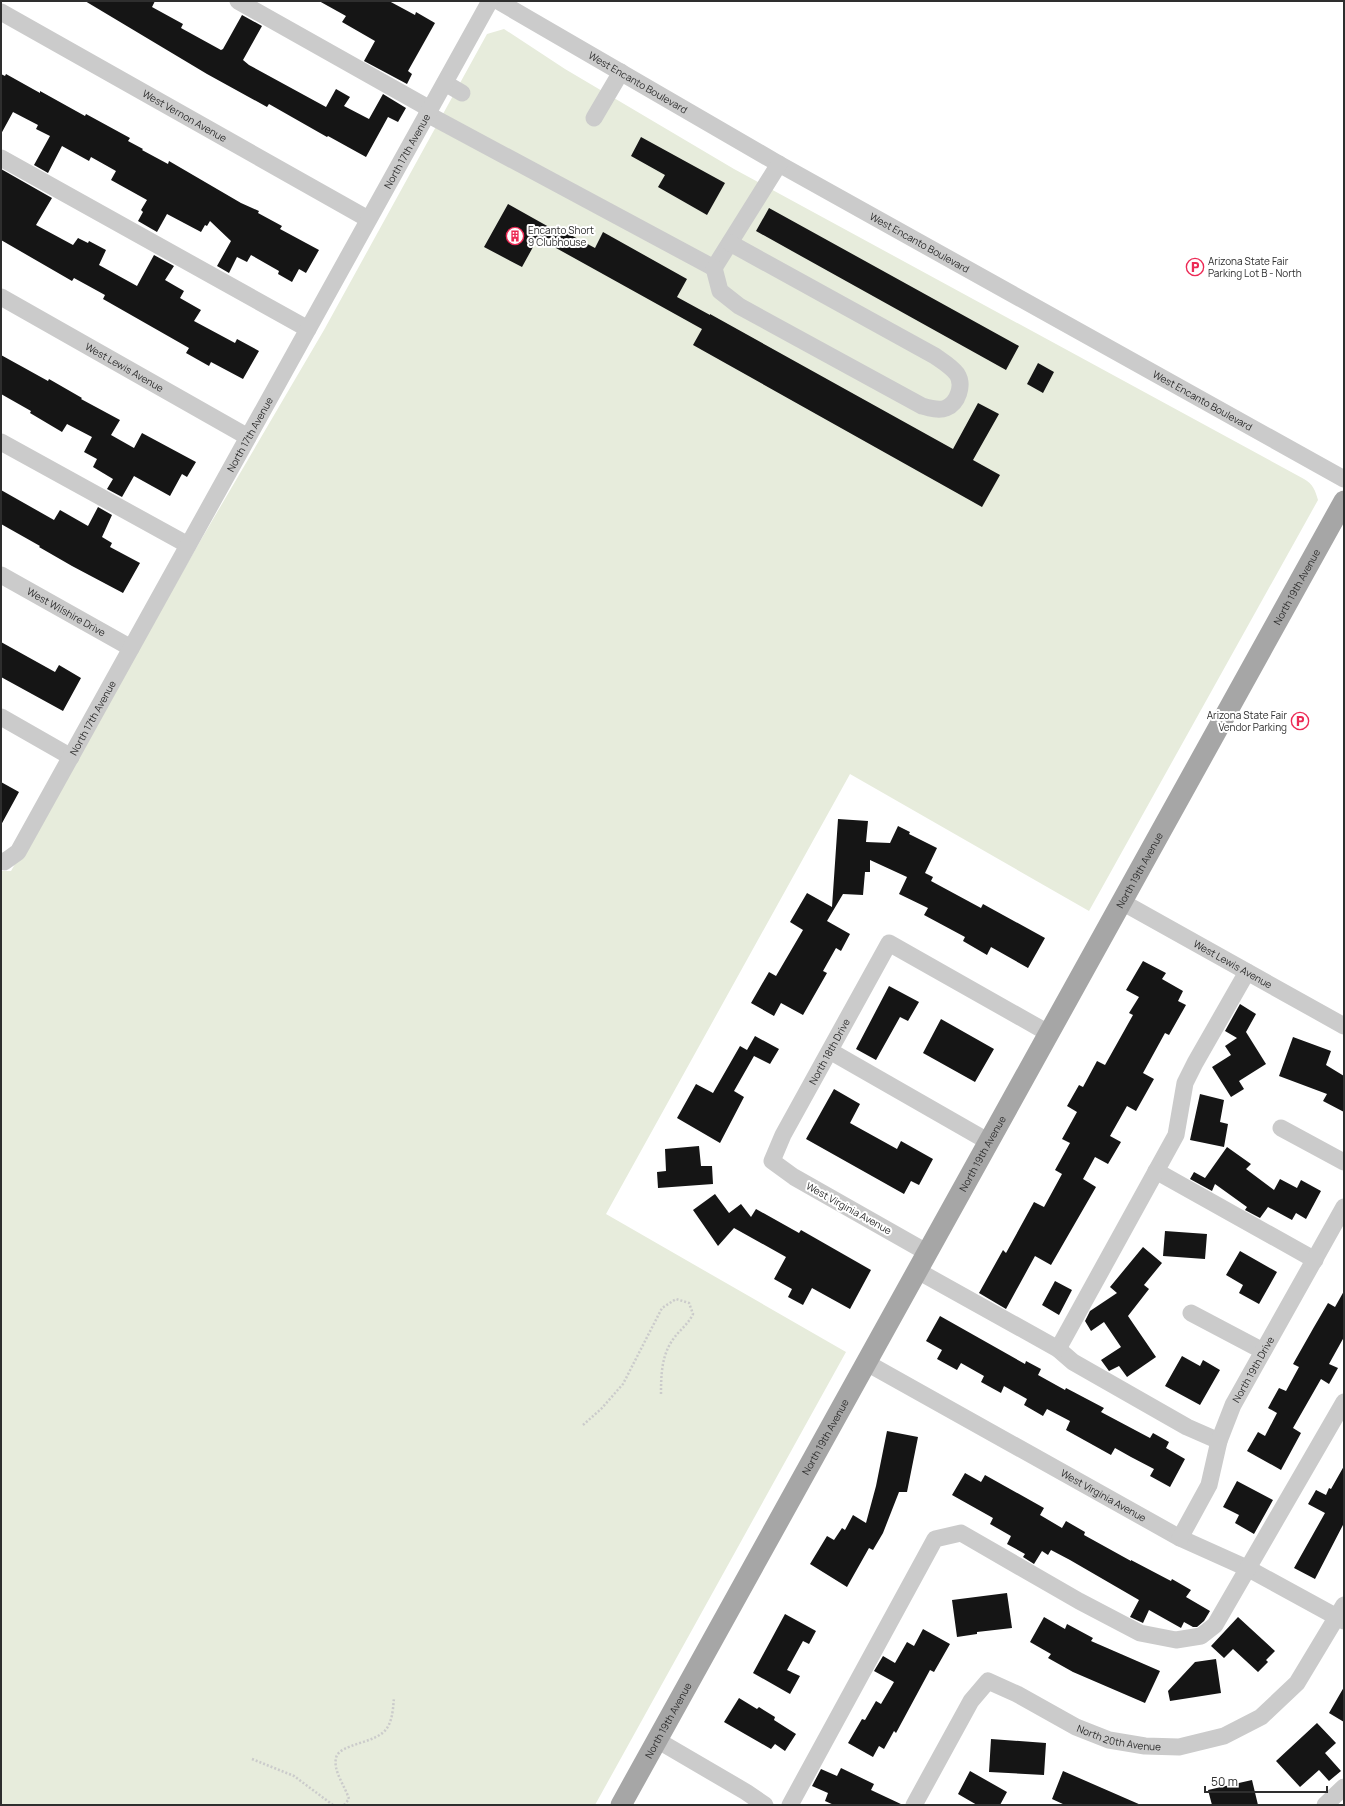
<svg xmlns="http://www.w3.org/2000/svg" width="1345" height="1806" font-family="Manrope,sans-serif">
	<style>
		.green { fill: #e7ecdc }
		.building { fill: #151515 }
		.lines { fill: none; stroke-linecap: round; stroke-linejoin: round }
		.path { stroke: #cbcbcb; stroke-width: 2.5; stroke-dasharray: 2 2; stroke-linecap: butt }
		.minor { stroke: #cbcbcb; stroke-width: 17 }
		.major { stroke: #a6a6a6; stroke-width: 21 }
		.labels { text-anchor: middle; stroke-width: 4; stroke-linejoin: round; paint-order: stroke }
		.street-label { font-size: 10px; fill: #2e2e2e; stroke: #fff }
		.poi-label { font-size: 10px; fill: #2e2e2e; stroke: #fff; text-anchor: start }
	</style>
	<rect width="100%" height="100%" fill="#fff"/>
	<path class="green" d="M504 29 565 69 734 169 1304 479C1313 484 1315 490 1318 500L1089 911 850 774 606 1214 846 1352 595 1805H1V871H11L202 538 324 330 487 34Z"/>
	<path class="building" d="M85 1H155L152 7 183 24 181 28 221 50 223 49 242 15 262 26 243 60 249 65 326 107 336 89 350 97 344 106 369 119 383 94 406 108 398 122 388 117 366 157 328 136 327 137 269 104 267 107 207 74Z
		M319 1H389L415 15 416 12 435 23 408 71 412 74 407 84 364 61 375 41 342 22 346 16Z
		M1 74 5 76 6 74 40 93V91L85 116 86 114 130 138 128 141 143 149 142 150 168 164 169 161 241 203 259 211 258 213 282 226 280 229 319 250 306 273 299 269 292 282 278 274 279 271 251 255 247 262 237 257 229 273 217 266 231 241 210 221 207 226 205 225 201 232 167 214 157 232 138 221 143 212 141 210 147 200 111 180 116 171 91 157 89 161 62 146 48 173 34 165 50 136 36 129 38 125 13 112 1 134Z
		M641 137 725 183 707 215 658 187 665 175 631 156Z
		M1 169 52 198 36 225 73 245 78 238 88 243 89 241 106 250 99 265 137 286 154 255 174 266 165 280 184 291 180 298 201 310 194 321 235 343 237 339 259 351 243 379 211 362 209 366 186 353 189 348 103 299 105 295 74 278 72 281 1 240Z
		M508 204 565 236 567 233 595 248 603 232 687 279 677 297 710 315V314L953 449 978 403 999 414 973 460 1000 475 982 507 693 345 702 329 538 238 522 267 484 247Z
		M769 208 1019 346 1006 370 756 231Z
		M1 355 48 381 49 379 82 398 81 399 120 420 111 435 134 448 142 433 196 462 187 477 182 474 170 496 134 476 122 497 107 489 113 479 93 467 97 459 84 452 92 437 67 424 62 432 30 413 31 411 1 394Z
		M1038 363 1054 372 1043 393 1027 384Z
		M1 490 54 520 60 510 88 526 98 507 112 515 102 537 112 543 110 547 140 563 123 593 72 566 39 547 40 546 1 524Z
		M1 642 55 672 59 665 81 678 63 711 1 677Z
		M1 782 19 792 1 825Z
		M838 819 868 821 866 842 890 843 898 826 910 832 909 834 937 848 925 873 933 877 931 881 981 908 983 904 1045 938 1028 968 991 947 987 955 963 941 965 937 924 915 928 908 899 894 907 877 870 860V872H865L863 895 843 894 827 921 850 934 841 951 836 948 823 971 827 973 803 1015 781 1003 774 1016 751 1003 769 972 776 976 803 930 790 922 807 893 832 907Z
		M1143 961 1166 973 1162 979 1183 991 1178 1001 1186 1005 1169 1035 1165 1033 1143 1073 1154 1079 1136 1111 1127 1106 1110 1136 1121 1142 1108 1164 1095 1157 1083 1179 1096 1187 1051 1265 1035 1256 1006 1309 979 1293 1003 1250 1006 1253 1034 1202 1044 1207 1062 1174 1055 1170 1070 1143 1062 1139 1077 1112 1067 1106 1079 1085 1083 1087 1097 1061 1105 1065 1133 1015 1129 1013 1139 997 1126 990Z
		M889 986 919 1002 908 1021 900 1017 876 1060 856 1049Z
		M1240 1004 1256 1014 1246 1032 1266 1064 1239 1081 1244 1089 1231 1097 1212 1067 1231 1055 1225 1046 1237 1038 1225 1031Z
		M941 1019 994 1049 975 1082 923 1053Z
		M755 1036 779 1049 770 1064 754 1056 734 1091 744 1097 720 1143 677 1118 696 1084 713 1093 740 1046 747 1050Z
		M1293 1037 1331 1051 1326 1065 1344 1076V1112L1323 1101 1327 1094 1279 1076Z
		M834 1089 860 1104 850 1123 897 1149 901 1141 933 1159 919 1185 911 1181 904 1194 806 1139Z
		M1200 1094 1224 1100 1220 1122 1228 1124 1224 1147 1190 1140Z
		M699 1146 701 1166H712L713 1184 658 1188 657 1172 666 1171 665 1149Z
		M1227 1147 1251 1164 1246 1169 1274 1190 1280 1179 1297 1188 1301 1180 1321 1191 1306 1219 1296 1213 1292 1220 1268 1207 1260 1218 1245 1210 1247 1207 1215 1184 1212 1191 1190 1179 1194 1172 1205 1178Z
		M715 1194 729 1213 741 1204 751 1217 756 1209 799 1233 801 1230 871 1270 850 1309 812 1288 803 1305 788 1297 792 1289 774 1279 786 1257 734 1228 718 1246 693 1210Z
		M1165 1231 1207 1234 1205 1259 1163 1256Z
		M1143 1247 1162 1263 1144 1285 1149 1289 1128 1316 1156 1357 1127 1377 1119 1366 1109 1371 1101 1360 1121 1347 1104 1322 1091 1331 1085 1321 1090 1311 1117 1293 1110 1287Z
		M1240 1251 1277 1272 1259 1304 1239 1293 1243 1285 1226 1275Z
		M1055 1281 1072 1290 1059 1315 1042 1305Z
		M1344 1291V1337L1329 1364 1338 1368 1329 1384 1321 1379 1293 1428 1301 1433 1281 1470 1247 1451 1258 1432 1265 1436 1277 1413 1268 1408 1279 1388 1286 1391 1299 1367 1293 1364 1314 1327 1328 1303 1335 1307Z
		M940 1316 1025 1364 1026 1361 1041 1369 1038 1375 1065 1390 1066 1388 1104 1408 1101 1412 1150 1438 1153 1433 1169 1442 1166 1448 1185 1459 1170 1487 1150 1476 1154 1469 1131 1457 1115 1448 1111 1455 1066 1430 1070 1421 1047 1409 1043 1416 1024 1405 1027 1399 1004 1386 1001 1393 981 1382 984 1376 961 1363 957 1370 937 1359 942 1350 926 1341Z
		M1182 1356 1200 1366 1203 1360 1220 1370 1200 1405 1165 1386Z
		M887 1431 918 1437 907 1492H899L883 1533 873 1550 869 1548 847 1587 810 1564 827 1536 834 1540 842 1528 845 1530 853 1515 866 1523 876 1486Z
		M1344 1466V1523L1315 1579 1294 1568 1325 1513 1308 1504 1316 1490 1326 1495 1329 1488 1331 1489Z
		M965 1473 981 1482 985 1475 1044 1508 1040 1515 1062 1528 1066 1521 1085 1532 1084 1535 1131 1561V1560L1171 1581 1172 1579 1191 1590 1186 1597 1210 1611 1204 1621 1197 1627H1193L1184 1622 1181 1628 1149 1610 1143 1623 1130 1617 1139 1600 1070 1560 1051 1550 1048 1555 1042 1551 1034 1564 1023 1557 1025 1554 1007 1544 1011 1536 990 1524 993 1518 952 1495Z
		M1237 1481 1273 1500 1254 1534 1235 1523 1239 1515 1223 1507Z
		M1007 1593 1012 1628 977 1632V1634L957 1637 952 1600Z
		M785 1614 816 1631 809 1644 803 1641 787 1670 800 1676 790 1694 753 1673Z
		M1044 1617 1065 1629 1067 1624 1093 1638 1091 1641 1160 1671 1145 1703 1073 1672 1048 1658 1051 1654 1030 1642Z
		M1238 1617 1275 1651 1266 1660 1268 1662 1258 1672 1233 1649 1224 1658 1211 1646Z
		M923 1629 950 1644 934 1672 930 1670 896 1733 894 1731 884 1749 879 1746 873 1757 848 1743 862 1719 865 1720 876 1701 881 1704 894 1682 874 1671 883 1656 895 1663 907 1642 914 1646Z
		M1216 1659 1221 1693 1170 1701 1168 1691 1195 1662Z
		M1344 1687V1722L1329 1713Z
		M739 1698 757 1709 759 1707 775 1717 774 1720 796 1734 785 1751 775 1744 771 1749 724 1722Z
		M1317 1723 1336 1743 1325 1753 1341 1771 1329 1781 1319 1770 1300 1787 1276 1761Z
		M991 1739 1046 1743 1044 1775 989 1772Z
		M841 1768 874 1784 871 1790 903 1805H834L825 1801 828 1793 812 1786 821 1769 837 1776Z
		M970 1771 1007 1792 1000 1805H977L958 1794Z
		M1063 1771 1141 1805H1065L1052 1799Z
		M1252 1780 1258 1805H1212L1208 1790Z"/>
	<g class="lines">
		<path class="path" d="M583 1425 601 1409 623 1384 662 1308 676 1299 689 1303 693 1314C688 1325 678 1331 672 1341 661 1357 661 1378 661 1396
			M252 1759 294 1776 333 1805
			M344 1805 349 1799C345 1786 333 1771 336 1758 339 1743 377 1744 387 1728 393 1719 393 1707 394 1698"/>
		<g class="minor">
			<path d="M238 1 430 109"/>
			<path id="s1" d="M498 1 779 164 1344 479"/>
			<path id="s2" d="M1 12 368 219"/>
			<path d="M445 83 462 93"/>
			<path d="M427 114 714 268 779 164"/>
			<path d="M594 118 621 72"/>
			<path d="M1 158 308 329"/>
			<path d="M714 268 720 291 739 306 922 406C929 408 939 411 946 408 958 403 964 385 957 374 952 367 942 361 935 356L730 243"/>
			<path id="s3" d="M1 297 248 437"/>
			<path d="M1 442 188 545"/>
			<path id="s4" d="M1 575 131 648"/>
			<path d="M1 717 71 757"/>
			<path id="s5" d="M1 861 4 862 18 852 490 1"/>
			<path id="s6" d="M1122 902 1344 1026"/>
			<path d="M830 1051 989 1142"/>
			<path d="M1281 1128 1344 1162"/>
			<path d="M1156 1171 1315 1260"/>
			<path id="s7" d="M928 1253 794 1177 772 1161 783 1135 889 943 1050 1034"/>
			<path d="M918 1271 1058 1349 1073 1362 1187 1427 1219 1441"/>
			<path d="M1191 1313 1263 1351"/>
			<path d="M1058 1349 1176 1135 1185 1083 1195 1063 1247 972"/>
			<path id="s8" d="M867 1363 1180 1538 1249 1569 1344 1621"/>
			<path id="s9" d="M1180 1538 1209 1485 1219 1441 1233 1405 1344 1207"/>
			<path d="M657 1740 746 1792 765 1805"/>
			<path d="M790 1805 935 1539 961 1533 1079 1601 1140 1633 1176 1640 1201 1636 1215 1625 1344 1402"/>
			<path id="s10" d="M914 1805 971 1701 988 1681 1017 1694 1076 1727 1109 1740 1145 1746 1179 1747 1224 1736 1261 1717 1297 1683 1344 1605"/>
			<path d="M1325 1805 1344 1787"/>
		</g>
		<path class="major" id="s11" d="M621 1805 1344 501"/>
	</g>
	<defs>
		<symbol id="building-ring" viewBox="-11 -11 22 22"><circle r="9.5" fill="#fff" stroke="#ec2a55" stroke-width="1.5"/><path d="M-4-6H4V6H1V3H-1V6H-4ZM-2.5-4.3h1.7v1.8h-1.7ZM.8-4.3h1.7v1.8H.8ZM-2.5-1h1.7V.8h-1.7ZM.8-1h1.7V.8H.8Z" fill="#ec2a55"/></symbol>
		<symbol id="parking-ring" viewBox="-11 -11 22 22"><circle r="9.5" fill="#fff" stroke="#ec2a55" stroke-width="1.5"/><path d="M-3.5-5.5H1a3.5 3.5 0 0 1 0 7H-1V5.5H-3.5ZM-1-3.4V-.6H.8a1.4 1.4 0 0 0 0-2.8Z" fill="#ec2a55"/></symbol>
	</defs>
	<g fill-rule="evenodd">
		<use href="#building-ring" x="505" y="226" width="20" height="20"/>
		<use href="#parking-ring" x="1185" y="257" width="20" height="20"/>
		<use href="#parking-ring" x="1290" y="711" width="20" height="20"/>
	</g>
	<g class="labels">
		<g class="street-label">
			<text dy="4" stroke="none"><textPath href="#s1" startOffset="162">West Encanto Boulevard</textPath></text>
			<text dy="4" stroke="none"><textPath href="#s2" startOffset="211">West Vernon Avenue</textPath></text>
			<text dy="4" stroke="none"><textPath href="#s5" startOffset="822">North 17th Avenue</textPath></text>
			<text dy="4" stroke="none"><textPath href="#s1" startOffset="486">West Encanto Boulevard</textPath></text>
			<text dy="4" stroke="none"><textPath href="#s3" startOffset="142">West Lewis Avenue</textPath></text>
			<text dy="4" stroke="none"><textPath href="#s1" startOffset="810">West Encanto Boulevard</textPath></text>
			<text dy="4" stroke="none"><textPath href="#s5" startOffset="498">North 17th Avenue</textPath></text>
			<text dy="4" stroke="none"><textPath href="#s11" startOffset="1393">North 19th Avenue</textPath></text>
			<text dy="4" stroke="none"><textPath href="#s4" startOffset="75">West Wilshire Drive</textPath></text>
			<text dy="4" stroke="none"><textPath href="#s5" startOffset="174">North 17th Avenue</textPath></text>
			<text dy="4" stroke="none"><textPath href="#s11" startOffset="1069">North 19th Avenue</textPath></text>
			<text dy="4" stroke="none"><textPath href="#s6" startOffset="127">West Lewis Avenue</textPath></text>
			<text dy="4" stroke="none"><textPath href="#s7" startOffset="305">North 18th Drive</textPath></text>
			<text dy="4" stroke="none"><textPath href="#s11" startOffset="745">North 19th Avenue</textPath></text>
			<text transform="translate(849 1208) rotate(29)" y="4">West Virginia Avenue</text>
			<text dy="4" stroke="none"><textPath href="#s9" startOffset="185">North 19th Drive</textPath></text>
			<text dy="4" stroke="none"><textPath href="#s11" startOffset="421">North 19th Avenue</textPath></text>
			<text dy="4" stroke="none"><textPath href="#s8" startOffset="271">West Virginia Avenue</textPath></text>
			<text dy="4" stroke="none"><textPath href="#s11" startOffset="97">North 19th Avenue</textPath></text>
			<text dy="4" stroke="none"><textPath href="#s10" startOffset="289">North 20th Avenue</textPath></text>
		</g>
		<g class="poi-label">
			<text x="528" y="234">Encanto Short<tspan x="528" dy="12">9 Clubhouse</tspan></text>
			<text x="1208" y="265">Arizona State Fair<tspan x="1208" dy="12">Parking Lot B - North</tspan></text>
			<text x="1287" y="719" text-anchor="end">Arizona State Fair<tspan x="1287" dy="12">Vendor Parking</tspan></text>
		</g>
	</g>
	<rect width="1345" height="1806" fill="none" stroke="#2e2e2e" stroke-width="4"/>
	<path d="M1205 1786v6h122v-6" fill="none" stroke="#2e2e2e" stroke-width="2"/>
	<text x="1211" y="1786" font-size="12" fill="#2e2e2e" stroke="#ffffff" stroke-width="3" paint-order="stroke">50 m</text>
</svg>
